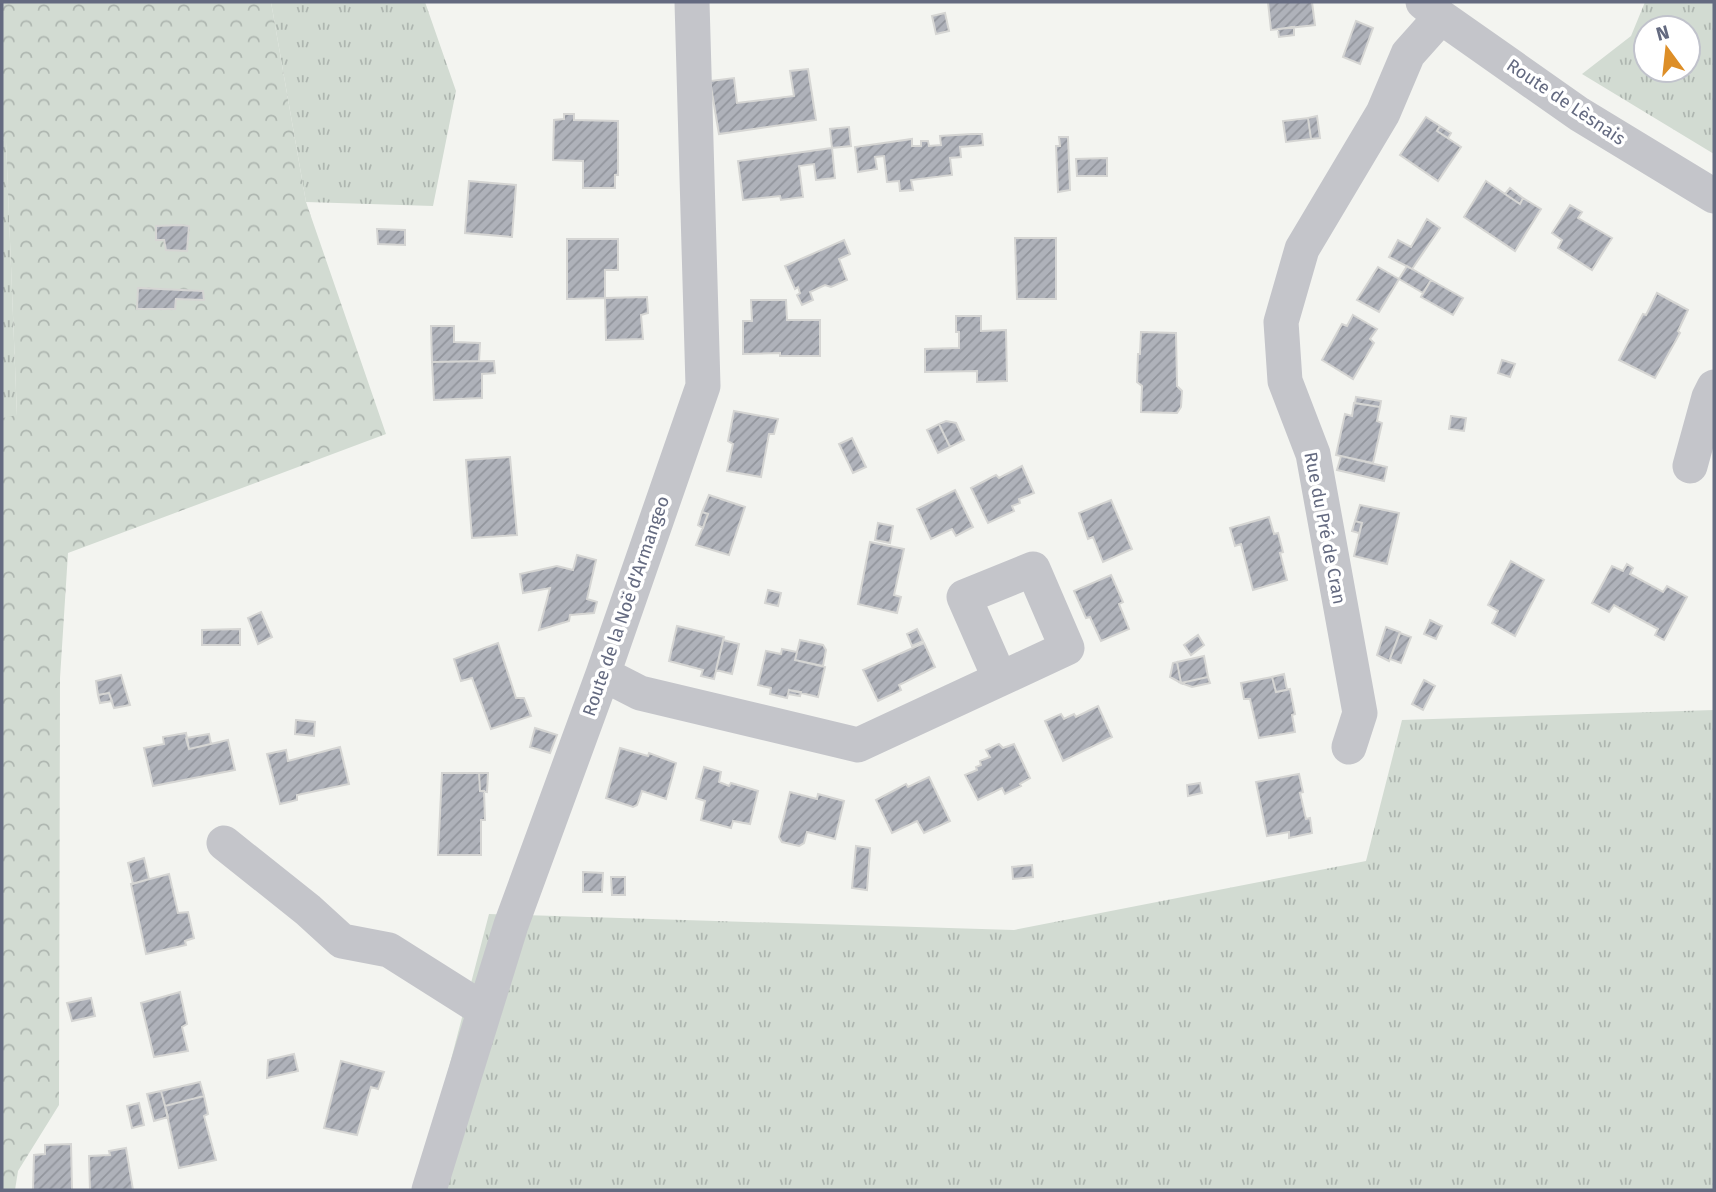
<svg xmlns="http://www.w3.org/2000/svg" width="1716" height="1192" font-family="'Fira Sans',sans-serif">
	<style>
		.grass { fill: url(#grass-tufts); fill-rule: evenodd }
		.forest { fill: url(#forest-crowns) }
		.building { fill: url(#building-hatch); stroke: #d5d5d3; stroke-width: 2 }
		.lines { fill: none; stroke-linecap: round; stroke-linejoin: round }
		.minor { stroke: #c4c5ca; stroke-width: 35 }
		.labels { text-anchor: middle; stroke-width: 7; stroke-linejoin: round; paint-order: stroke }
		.street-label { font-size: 18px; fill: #646a80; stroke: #fff }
	</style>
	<defs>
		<pattern id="grass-tufts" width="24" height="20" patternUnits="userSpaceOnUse" patternTransform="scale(1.75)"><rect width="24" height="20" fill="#d2dbd2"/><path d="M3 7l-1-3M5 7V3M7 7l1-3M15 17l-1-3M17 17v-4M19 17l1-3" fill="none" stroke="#aeb6b0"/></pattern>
		<pattern id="forest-crowns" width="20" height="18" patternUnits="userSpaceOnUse" patternTransform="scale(1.75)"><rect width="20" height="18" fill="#d2dbd2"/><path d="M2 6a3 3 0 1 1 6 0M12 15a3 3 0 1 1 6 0" fill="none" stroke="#aeb6b0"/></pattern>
		<pattern id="building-hatch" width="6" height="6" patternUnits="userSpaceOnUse" patternTransform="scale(1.75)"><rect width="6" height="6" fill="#afb2ba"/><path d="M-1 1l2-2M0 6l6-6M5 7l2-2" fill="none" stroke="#92959c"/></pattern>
	</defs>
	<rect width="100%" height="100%" fill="#f3f4f0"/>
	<path class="grass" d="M271 2H425L456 91 433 206 306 202Z
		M1645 2H1714V154L1582 74 1631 36ZM1646 28H1688V70H1646Z
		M2 141H6L17 416 2 418Z
		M1714 710V1190H417L489 914 1014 930 1366 861 1402 720Z"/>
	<path class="forest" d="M2 2H271L306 202 386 434 68 553 60 678 59 1105 18 1171 15 1190H2V418L17 415 6 142 2 140Z"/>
	<path class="building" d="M1268 2H1312L1315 25 1271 30Z
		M945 13 949 31 936 34 932 16Z
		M1356 21 1373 28 1360 64 1343 57Z
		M1294 27V35L1279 37 1278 29Z
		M808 69 816 120 719 134 710 81 734 78 737 103 794 96 790 71Z
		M564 114H574V120L618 121V175H615V188H583V161L553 160 554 120 564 119Z
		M1317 116 1320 138 1311 139 1308 118Z
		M1426 117 1440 126 1437 131 1461 147 1438 181 1400 155Z
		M1308 118 1311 139 1286 142 1283 121Z
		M1440 126 1451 133 1448 138 1437 131Z
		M849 127 851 146 832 148 830 129Z
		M972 134H982L983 145 960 147 961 157 950 158 952 175 911 180 913 190 900 191 899 181 887 182 884 156 875 157 877 169 858 172 855 147 912 139V146H921V141H928L929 146 941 145 940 136Z
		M1059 137H1068L1070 190 1058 192 1056 146H1060Z
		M832 148 835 178 816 180 814 164 799 166 803 197 781 200 780 196 743 200 738 161Z
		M1107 158V176H1077L1076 159Z
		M469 181 516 185 512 237 465 233Z
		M1486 181 1520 204 1523 198 1541 209 1515 251 1464 217Z
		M1510 188 1523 198 1520 204 1505 194Z
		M1570 205 1582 212 1578 218 1612 238 1592 270 1558 248 1562 240 1552 233Z
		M1427 219 1440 228 1412 269 1389 257 1398 240 1411 247Z
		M181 225 189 226 187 251 166 250 164 240H156V226Z
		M377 229 405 230V245L378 244Z
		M1015 238H1056V299H1017Z
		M567 239H618V270H605V298L567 299Z
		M844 240 850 254 839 259 847 280 831 287 825 285 810 292 813 300 802 305 797 295 800 293 798 287 795 289 785 266Z
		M1407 266 1431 280 1423 293 1399 279Z
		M1378 267 1399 279 1379 312 1357 300Z
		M1431 280 1463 298 1453 315 1421 297Z
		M138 288 203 291 204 300 176 299 175 309H137Z
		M1657 293 1688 310 1678 331 1680 333 1655 378 1619 360 1643 314 1646 315Z
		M647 297 648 313 641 315 643 339 606 340 605 298Z
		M751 300H786L787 320H820V356H780V353L743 354V321H752Z
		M1353 315 1377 329 1370 339 1374 343 1353 379 1322 360 1342 324 1347 326Z
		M956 316H981V331L1006 330 1007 381 977 382V371L925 372V349L959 348V332H956Z
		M431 326H454V342L480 343 479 361 432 362Z
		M1141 332 1176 333 1177 386 1182 391 1181 407 1177 413 1141 412 1142 386 1137 382 1138 354H1140Z
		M1502 360 1515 364 1510 377 1498 373Z
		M494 361 495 373 482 374V398L434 400 432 362Z
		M1356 397 1381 401 1380 407 1355 403Z
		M1354 403 1380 407 1377 421 1382 423 1373 463 1336 455 1345 414 1352 416Z
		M734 411 778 419 774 434H769L761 477 727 471 733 444 728 441Z
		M1451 416 1466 418 1464 431 1449 429Z
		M946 421 956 423 964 440 950 447 939 424Z
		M939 424 950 447 938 453 927 430Z
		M852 438 866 467 853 473 839 444Z
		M1341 456 1387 467 1384 481 1337 470Z
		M510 457 517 535 472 538 466 460Z
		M1022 466 1034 493 1019 499 1020 503 1012 506 1014 511 988 523 971 488 996 475 999 478Z
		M955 490 973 527 956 536 952 529 931 539 917 509Z
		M709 495 745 507 729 555 696 545 708 514 702 512Z
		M1111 500 1132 549 1103 562 1093 537 1088 539 1079 513Z
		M1360 505 1399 513 1387 564 1354 556 1362 523 1355 521Z
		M702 512 708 514 703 528 698 525Z
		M1269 517 1274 534 1278 533 1283 552 1280 553 1287 580 1253 590 1241 544 1235 546 1230 528Z
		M1355 521 1362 523 1359 533 1352 531Z
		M878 523 893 526 890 543 875 540Z
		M870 542 904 549 894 595 901 597 897 613 858 604Z
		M577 555 596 560 587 599 597 602 594 613 570 615 569 621 539 630 550 588 523 593 520 574 557 566 573 570Z
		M1511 561 1544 580 1515 636 1492 623 1498 611 1488 605Z
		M1627 564 1633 568 1630 574 1663 592 1667 586 1687 597 1664 640 1655 635 1658 629 1614 605 1609 612 1592 603 1612 566 1623 571Z
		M1111 575 1123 602 1119 604 1129 629 1101 641 1090 617 1086 618 1074 591Z
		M768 590 781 593 778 606 765 603Z
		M261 612 272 637 258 644 248 618Z
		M1430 620 1442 626 1436 639 1424 634Z
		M677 626 724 637 714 679 701 676 703 670 669 661Z
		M1386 627 1400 632 1389 661 1377 655Z
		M240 629V645H202V630Z
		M917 629 923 641 912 646 907 634Z
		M1400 633 1411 637 1401 663 1390 659Z
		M1198 635 1204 645 1191 655 1184 645Z
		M723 640 739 644 732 674 716 670Z
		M800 640 823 645 826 650 823 666 795 660Z
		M498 643 516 698H524L531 716 491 729 472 678 461 681 454 659Z
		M924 643 935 667 899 685 901 690 878 701 863 670Z
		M782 649 797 652 795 660 825 667 818 697 789 690 787 698 770 694 771 688 758 685 766 651 781 654Z
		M1204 656 1208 677 1181 683 1177 662Z
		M1177 662 1181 683 1170 677 1173 663Z
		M1284 674 1287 690 1276 692 1272 677Z
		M121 675 130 705 114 708 109 693 98 695 96 681Z
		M1208 677 1210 683 1192 687 1181 683Z
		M1272 677 1276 692 1290 689 1295 714 1292 715 1295 732 1259 738 1250 699H1244L1241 683Z
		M1424 680 1435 686 1423 710 1412 704Z
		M789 690 801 692 800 696 788 694Z
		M109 693 112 701 100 703 98 695Z
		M1098 706 1112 737 1063 761 1045 721 1061 714 1064 719 1074 714 1076 717Z
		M296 720 315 722 314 736 295 734Z
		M535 728 557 735 550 753 530 747Z
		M186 733 189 749 228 740 235 770 153 786 144 748 164 744 163 737Z
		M209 734 211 744 189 749 186 738Z
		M999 744 1003 748 1014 744 1030 778 1020 784 1021 786 1005 794 1002 788 978 800 965 775 977 770 976 767 981 765 980 761 990 757 986 750Z
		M340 747 349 784 297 795V800L280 804 267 754 286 750 288 761Z
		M620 748 648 756 649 753 676 763 666 799 642 791 637 805 633 807 606 798Z
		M704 767 721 772 719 782 729 786 731 783 758 791 750 824 733 821 731 828 701 820 705 801 696 798Z
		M442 773H479L480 791H484L485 820H481V855H438Z
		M479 773H488L487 792 480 791Z
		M1299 774 1303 792 1300 793 1306 819 1310 818 1312 833 1289 838V832L1267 836 1256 782Z
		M929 777 950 821 924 833 917 821 892 833 876 800 906 784 908 787Z
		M1200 783 1202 793 1188 796 1187 785Z
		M790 792 817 799 818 794 844 801 835 839 807 832 804 843 799 846 782 842 779 837Z
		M856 846 870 848 867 890 852 888Z
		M144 858 149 879 133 884 128 863Z
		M1032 865 1033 877 1013 879 1012 867Z
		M583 872 603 873 602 892H583Z
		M169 874 178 913 188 912 194 938 185 941 186 945 146 954 131 884Z
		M611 877H625V895H612Z
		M180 992 187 1024 182 1027 188 1051 154 1057 141 1003Z
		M91 998 95 1016 72 1021 67 1003Z
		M294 1054 298 1071 267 1078 268 1060Z
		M341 1061 384 1072 378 1089 371 1087 357 1135 324 1128Z
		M200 1082 204 1096 165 1106 161 1091Z
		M161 1091 168 1117 154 1121 147 1094Z
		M204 1096 208 1114 204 1116 216 1160 179 1168 165 1106Z
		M139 1103 144 1125 132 1128 127 1106Z
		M71 1144 72 1190H33L34 1155 45 1154V1145Z
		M126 1148 133 1190H90L89 1156 110 1155 109 1151Z"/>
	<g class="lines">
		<path class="minor" d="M1423 2 1441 17 1579 114 1714 196
			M1690 466 1709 397 1714 387
			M603 674 640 693 858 745 1067 648 1033 569 964 597 1000 679
			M1349 747 1360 713 1313 454 1285 381 1281 322 1302 249 1383 113 1408 54 1441 17
			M224 843 308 910 342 941 389 950 484 1010
			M429 1190 511 925 603 674 703 386 692 2"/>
	</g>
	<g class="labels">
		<g class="street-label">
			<text transform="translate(1566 102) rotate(34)" y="6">Route de Lèsnais</text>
			<text transform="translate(1325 528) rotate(79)" y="6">Rue du Pré de Cran</text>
			<text transform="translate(626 606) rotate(-71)" y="6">Route de la Noë d'Armangeo</text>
		</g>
	</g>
	<rect width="1716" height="1192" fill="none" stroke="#646a80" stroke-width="7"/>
	<g transform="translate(1667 49) rotate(345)"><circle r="33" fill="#ffffff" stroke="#c1c3cc" stroke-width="2"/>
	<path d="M0-5L12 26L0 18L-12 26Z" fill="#dd8e27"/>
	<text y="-10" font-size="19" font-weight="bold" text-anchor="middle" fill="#646a80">N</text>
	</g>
</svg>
